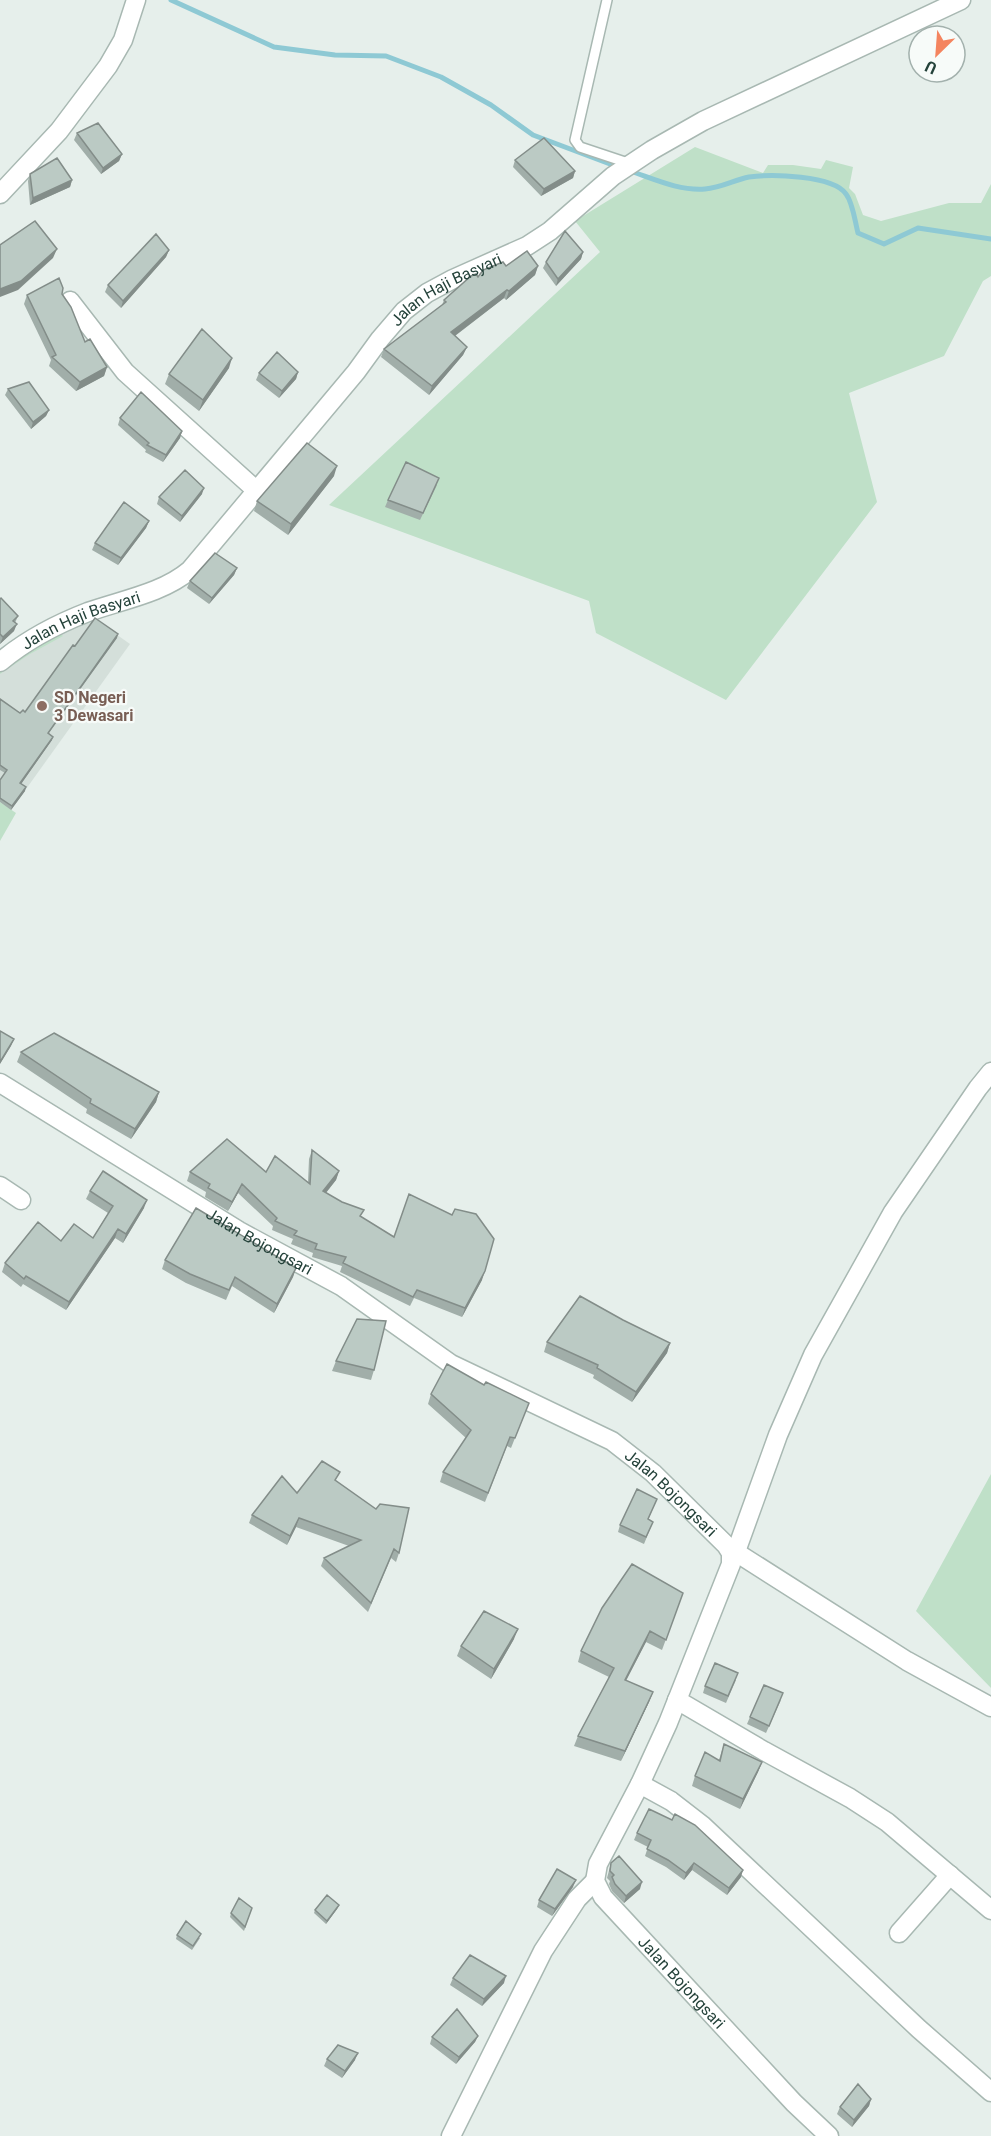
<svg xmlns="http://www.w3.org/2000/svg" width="991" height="2136" font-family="Roboto,sans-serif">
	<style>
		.built { fill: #d4dfda }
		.green { fill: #bfe0c8 }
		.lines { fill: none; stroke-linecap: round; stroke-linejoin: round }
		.stream { stroke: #8ec9d4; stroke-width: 5 }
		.service-casing { stroke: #a8b8b2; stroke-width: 12 }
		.minor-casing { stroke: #a8b8b2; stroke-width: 21 }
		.service { stroke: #fff; stroke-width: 9 }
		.minor { stroke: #fff; stroke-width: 18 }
		.wall { fill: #a1aea9 }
		.shaded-wall { fill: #838d89 }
		.building { fill: #bbcac4; stroke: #838d89; stroke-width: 1.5 }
		.education-dot { fill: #8d6e63; stroke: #f7fbf9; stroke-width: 2 }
		.labels { text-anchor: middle; stroke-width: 4.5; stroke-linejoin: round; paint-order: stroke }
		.street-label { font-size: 16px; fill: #24423a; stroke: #f7fbf9 }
		.education-label { font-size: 16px; font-weight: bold; fill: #785e54; stroke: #f7fbf9; text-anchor: start }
	</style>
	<rect width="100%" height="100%" fill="#e6efeb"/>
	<path class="built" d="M93 618 130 644 11 810 0 802V669L28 649Z"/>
	<path class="green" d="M695 147 763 173 768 165H793L821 169 826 160 853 167 849 188 855 194 863 215 881 221 949 203H981L991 184V276L983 281 944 356 849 393 877 502 726 700 596 633 589 601 329 505 600 252 575 221Z
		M58 632 63 636 30 654 0 674V669Z
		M0 802 16 813 0 841Z
		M991 1474V1688L916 1611Z"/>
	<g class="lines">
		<path class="stream" d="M171 0 274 47 335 55 386 56 441 77 491 105 533 135 618 167
			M630 171C654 179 679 191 705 189 721 188 734 180 749 177 771 174 833 175 846 194 853 203 855 222 858 233L884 244 918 228 991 239"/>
		<defs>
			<path id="service" d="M607 0 575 140 580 147 631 164"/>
			<g id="minor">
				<path d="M0 194 59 131 108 66 123 40 136 0"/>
				<path d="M70 301 125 372 257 491"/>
				<path id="s1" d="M0 662C25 641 57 624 88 612 122 600 163 593 190 570L356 372 380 339 404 311 427 293 453 279 527 246 550 231 613 176 652 150 703 121 961 0"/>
				<path id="s2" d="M0 1083 239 1231 341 1286 451 1364 612 1441 653 1473 726 1545 731 1553V1564L668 1723 640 1784 598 1864 595 1881 603 1897 794 2103 829 2136"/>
				<path d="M0 1186 21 1200"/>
				<path d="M734 1551 907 1661 991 1707"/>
				<path d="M731 1553 738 1546 778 1435 813 1355 893 1212 978 1088 991 1072"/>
				<path d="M677 1700 764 1751 850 1798 887 1822 991 1910"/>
				<path d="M640 1784 671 1801 702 1825 919 2029 991 2092"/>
				<path d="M899 1933 950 1875"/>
				<path d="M451 2136 543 1951 577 1899 595 1881"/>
			</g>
		</defs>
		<use href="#service" class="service-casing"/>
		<use href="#minor" class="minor-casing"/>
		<use href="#service" class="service"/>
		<use href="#minor" class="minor"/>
	</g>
	<path class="wall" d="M77 133 122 154 119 161 101 174 74 140Z
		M515 160 575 171 573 178 541 196 513 167Z
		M30 174 72 180 70 187 30 205 28 181Z
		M169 250 166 257 121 308 105 292 108 285Z
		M583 252 581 259 556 286 543 268 546 262Z
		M506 266H538L535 275 506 300 504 298 455 336 467 347 463 355 429 395 381 357 384 349 442 305 444 300 478 277Z
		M62 294 85 342 107 367 104 376 76 391 49 366 51 360 24 304 27 295Z
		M229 368 199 411 165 384 169 374Z
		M298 372 296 379 279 398 256 380 259 373Z
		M8 389 49 410 46 416 31 429 5 395Z
		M120 418 182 431 180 438 163 462 145 452 146 450 118 425Z
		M334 476 288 535 254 511 257 501Z
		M437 485 420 520 385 507 388 500Z
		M202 494 180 522 157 504 159 497Z
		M149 521 146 528 118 565 92 550 95 543Z
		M237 568 234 575 209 604 187 588 190 581Z
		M0 599 18 616 15 623 14 631 0 644Z
		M117 638 49 733 52 740 21 784 25 791 11 810 0 802V780L5 773 0 770V699L20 713 25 712 75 646Z
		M21 1052 159 1092 156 1102 131 1139 86 1113 87 1109 17 1062Z
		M312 1150 339 1171 336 1180 326 1193 361 1217 394 1237 482 1280 462 1317 414 1298 410 1306 340 1272 342 1266 312 1257 313 1253 291 1244 293 1239 272 1230 273 1226 238 1193 228 1211 205 1197 206 1192 187 1181 190 1172H266L308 1182 309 1159Z
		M90 1191 144 1208 123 1243 115 1238 66 1310 23 1284 21 1287 2 1272 5 1263 61 1241 93 1238 108 1213 86 1199Z
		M165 1260 296 1268 293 1277 274 1313 232 1286 226 1300 186 1283 162 1269Z
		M623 1320 670 1343 667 1353 632 1402 593 1378 594 1375 544 1352 547 1342Z
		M336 1361 374 1370 371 1380 332 1371Z
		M484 1385 529 1403 511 1448 507 1446 485 1502 440 1482 443 1472 466 1438 428 1404 431 1394Z
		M336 1481 399 1553 396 1562 391 1558 368 1612 321 1566 324 1558 349 1546 296 1527 287 1545 249 1523 252 1515 297 1493Z
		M654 1506 648 1520 653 1522 644 1544 618 1532 620 1525Z
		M683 1593 662 1650 646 1642 626 1681 653 1692 649 1702 621 1761 574 1746 578 1736 609 1677 578 1662 581 1651Z
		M514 1639 491 1679 457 1656 461 1646Z
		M736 1680 726 1703 703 1693 705 1686Z
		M781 1700 766 1733 747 1724 750 1717Z
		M724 1744 762 1762 758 1772 740 1809 692 1786 695 1776 719 1760Z
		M637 1833 741 1877 727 1895 692 1870 684 1880 666 1867 645 1856 648 1847 634 1840Z
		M611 1863 640 1889 624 1903 612 1891 609 1884 610 1881 607 1878Z
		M573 1887 552 1916 537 1907 539 1900Z
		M339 1905 337 1909 326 1924 314 1913 315 1910Z
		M252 1908 244 1931 230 1917 231 1913Z
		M177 1935 200 1938 192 1950 176 1939Z
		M453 1978 504 1983 482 2006 450 1985Z
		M478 2036 475 2042 456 2064 430 2044 432 2037Z
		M327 2059 355 2060 342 2078 324 2066Z
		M871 2099 869 2106 852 2127 837 2114 840 2107Z"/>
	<path class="shaded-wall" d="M122 154 119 161 101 174 103 168Z
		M575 171 573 178 541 196 544 189Z
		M72 180 70 187 30 205 33 198Z
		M57 249 53 258 18 290 0 297V289Z
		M169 250 166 257 121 308 123 301Z
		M583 252 581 259 556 286 558 279Z
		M538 266 535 275 506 300 509 291Z
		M507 290 504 298 448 341 451 332Z
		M467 347 463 355 429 395 432 386Z
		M232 358 229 368 199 411 203 400Z
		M107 367 104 376 76 391 80 382Z
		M298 372 296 379 279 398 282 391Z
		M49 410 46 416 31 429 33 422Z
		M182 431 180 438 163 462 166 455Z
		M337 466 334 476 288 535 291 524Z
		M204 488 202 494 180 522 182 516Z
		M149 521 146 528 118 565 121 558Z
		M237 568 234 575 209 604 212 598Z
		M17 624 14 631 0 644 3 637Z
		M118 634 117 638 46 736 48 733Z
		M53 737 52 740 19 787 20 783Z
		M26 787 25 791 11 810 12 806Z
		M14 1039 11 1046 0 1064V1062Z
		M159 1092 156 1102 131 1139 135 1129Z
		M339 1171 336 1180 320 1200 323 1191Z
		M242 1184 238 1193 228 1211 232 1202Z
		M147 1200 144 1208 123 1243 126 1234Z
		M118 1229 115 1238 66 1310 69 1302Z
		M296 1268 293 1277 274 1313 277 1304Z
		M485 1271 482 1280 462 1317 465 1308Z
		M670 1343 667 1353 632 1402 636 1392Z
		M299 1518 296 1527 287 1545 290 1536Z
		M518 1629 514 1639 491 1679 494 1669Z
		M650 1631 646 1642 621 1690 625 1680Z
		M653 1692 649 1702 621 1761 625 1751Z
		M762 1762 758 1772 740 1809 743 1799Z
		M694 1863 692 1870 684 1880 686 1873Z
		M743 1870 741 1877 727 1895 729 1888Z
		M576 1880 573 1887 552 1916 555 1909Z
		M642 1882 640 1889 624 1903 626 1896Z
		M339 1905 337 1909 326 1924 327 1921Z
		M506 1976 504 1983 482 2006 484 1999Z
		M478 2036 475 2042 456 2064 459 2057Z
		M358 2053 355 2060 342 2078 345 2071Z
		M871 2099 869 2106 852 2127 854 2120Z"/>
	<path class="building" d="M98 123 122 154 103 168 77 133Z
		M544 138 575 171 544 189 515 160Z
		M57 158 72 180 33 198 30 174Z
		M35 221 57 249 21 281 0 289V245Z
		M565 231 583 252 558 279 546 262Z
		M156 234 169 250 123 301 108 285Z
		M527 251 538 266 509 291 507 290 451 332 467 347 432 386 384 349 446 302 444 300 471 276 476 274 478 277 483 270 503 262 506 266Z
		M59 278 63 288 62 294 71 307 85 342 90 339 107 367 80 382 52 357 56 355 27 295Z
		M202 329 232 358 203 400 169 374Z
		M277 352 298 372 282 391 259 373Z
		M29 382 49 410 33 422 8 389Z
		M141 392 182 431 166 455 147 445 149 443 120 418Z
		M307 443 337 466 291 524 257 501Z
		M406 462 439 478 423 513 388 500Z
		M185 470 204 488 182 516 159 497Z
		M124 502 149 521 121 558 95 543Z
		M215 553 237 568 212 598 190 581Z
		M1 598 18 616 13 621 17 624 3 637 0 634V599Z
		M95 618 118 634 48 733 53 737 20 783 26 787 12 806 0 798V780L7 770 0 765V699L20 713 23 710 25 712 73 645 75 646Z
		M0 1031 14 1039 0 1062Z
		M54 1033 159 1092 135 1129 90 1103 91 1099 21 1052Z
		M227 1139 266 1172 275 1156 310 1184 312 1150 339 1171 323 1191 342 1202 364 1210 360 1216 394 1237 409 1194 452 1215 455 1209 476 1214 494 1239 485 1271 465 1308 417 1290 413 1297 343 1263 346 1257 315 1249 317 1244 294 1235 297 1231 275 1221 277 1218 242 1184 232 1202 208 1188 210 1184 190 1172Z
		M103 1171 147 1200 126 1234 118 1229 69 1302 26 1276 24 1279 5 1263 38 1222 61 1241 74 1224 93 1238 113 1206 90 1191Z
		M196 1208 296 1268 277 1304 235 1277 229 1290 190 1274 165 1260Z
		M580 1296 623 1320 670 1343 636 1392 597 1368 598 1365 547 1342Z
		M357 1319 386 1321 374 1370 336 1361Z
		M447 1364 484 1385 486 1382 529 1403 515 1438 510 1437 488 1493 443 1472 471 1430 431 1394Z
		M322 1461 340 1472 335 1480 376 1509 380 1504 409 1508 399 1553 394 1549 371 1603 324 1558 361 1540 299 1518 290 1536 252 1515 282 1476 297 1493Z
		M637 1489 657 1499 648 1519 653 1522 646 1537 620 1525Z
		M632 1564 683 1593 666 1640 650 1631 625 1680 653 1692 625 1751 578 1736 614 1668 581 1651 602 1608Z
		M484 1611 518 1629 494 1669 461 1646Z
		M715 1663 738 1673 728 1696 705 1686Z
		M764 1685 783 1693 769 1726 750 1717Z
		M724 1744 762 1762 743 1799 695 1776 705 1752 720 1761Z
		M649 1809 672 1820 675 1814 695 1825 743 1870 729 1888 694 1863 686 1873 668 1860 647 1849 651 1840 637 1833Z
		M619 1856 642 1882 626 1896 615 1884 612 1877 614 1875 610 1871 611 1863Z
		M557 1869 576 1880 555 1909 539 1900Z
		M327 1895 339 1905 327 1921 315 1910Z
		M239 1898 252 1908 245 1927 231 1913Z
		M186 1921 201 1934 193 1946 177 1935Z
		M470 1955 506 1976 484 1999 453 1978Z
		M457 2009 478 2036 459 2057 432 2037Z
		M338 2045 358 2053 345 2071 327 2059Z
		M858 2084 871 2099 854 2120 840 2107Z"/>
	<circle class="education-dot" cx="42" cy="706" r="6"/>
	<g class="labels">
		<g class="street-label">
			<text dy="6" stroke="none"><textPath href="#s1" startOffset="596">Jalan Haji Basyari</textPath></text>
			<text dy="6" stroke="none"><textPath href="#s1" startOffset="92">Jalan Haji Basyari</textPath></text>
			<text dy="6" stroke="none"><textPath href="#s2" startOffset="304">Jalan Bojongsari</textPath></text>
			<text dy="6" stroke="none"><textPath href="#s2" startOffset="789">Jalan Bojongsari</textPath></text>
			<text dy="6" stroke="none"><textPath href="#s2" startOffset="1365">Jalan Bojongsari</textPath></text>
		</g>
		<g class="education-label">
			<text x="54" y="703">SD Negeri<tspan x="54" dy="18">3 Dewasari</tspan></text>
		</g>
	</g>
	<g transform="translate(937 54) rotate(205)"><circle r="28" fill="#f7fbf9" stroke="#a3b1ad" stroke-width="1.5"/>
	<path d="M0-4.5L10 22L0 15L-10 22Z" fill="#f4845f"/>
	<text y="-9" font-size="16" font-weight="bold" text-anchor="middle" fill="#24423a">U</text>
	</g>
</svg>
